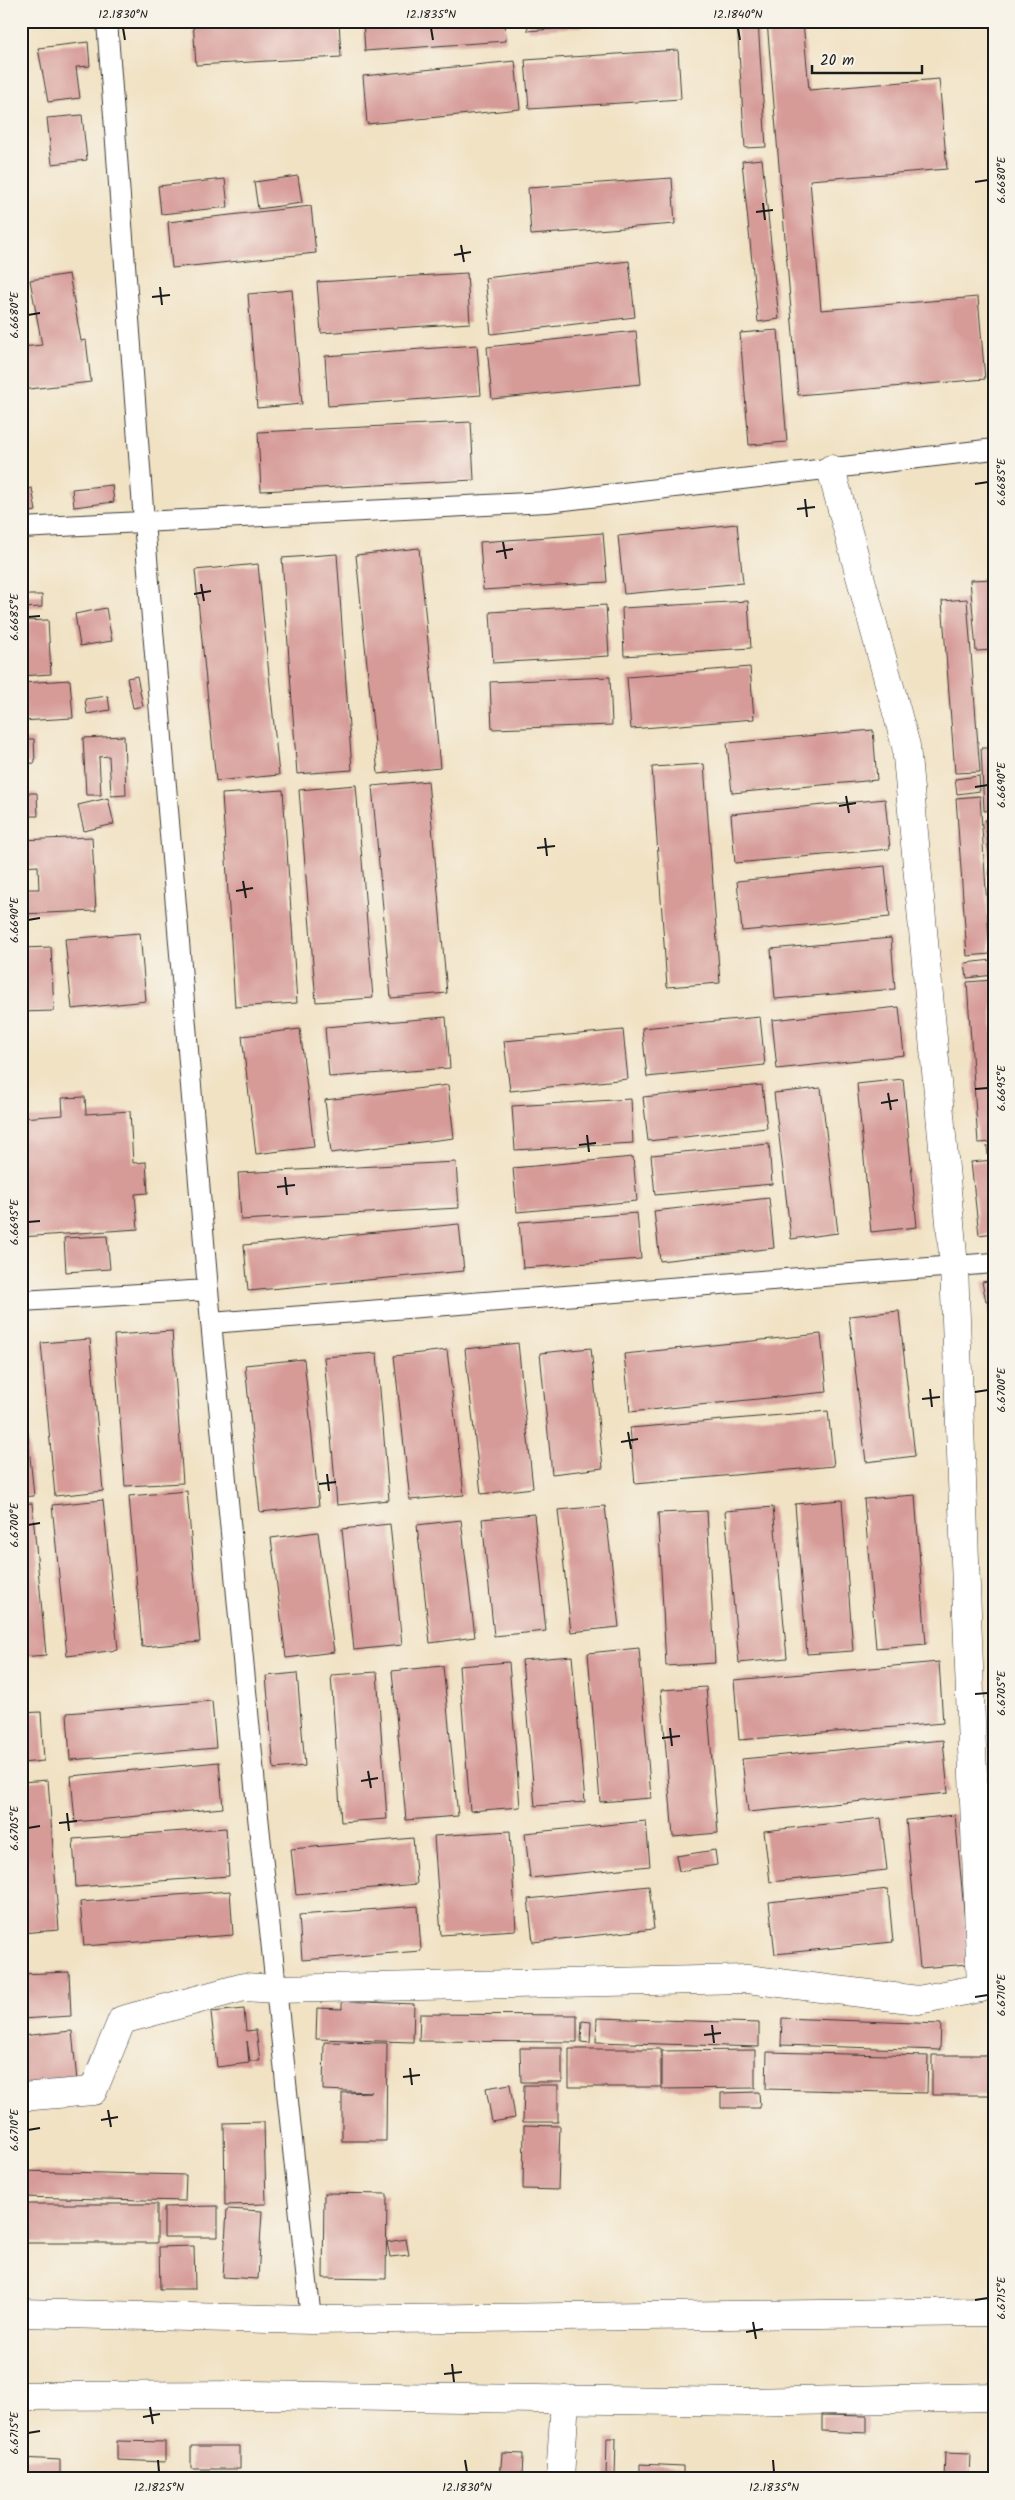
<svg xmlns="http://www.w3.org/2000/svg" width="1015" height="2500" font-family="Kalam,sans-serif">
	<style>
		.building { fill: #d69a97 }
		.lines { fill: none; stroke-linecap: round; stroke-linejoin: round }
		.service-casing { stroke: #3c3a35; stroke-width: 22 }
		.minor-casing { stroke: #3c3a35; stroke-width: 29 }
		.tertiary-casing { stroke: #3c3a35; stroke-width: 29 }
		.service { stroke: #fff; stroke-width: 20 }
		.minor { stroke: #fff; stroke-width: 28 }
		.tertiary { stroke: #fff; stroke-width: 28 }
		.ticks { fill: none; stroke: #1c1c1c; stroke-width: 2 }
		.neatline { fill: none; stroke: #1c1c1c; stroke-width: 2 }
		.ticks-label { font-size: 12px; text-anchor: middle; fill: #1c1c1c }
	</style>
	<rect width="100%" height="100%" fill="#f7f3e8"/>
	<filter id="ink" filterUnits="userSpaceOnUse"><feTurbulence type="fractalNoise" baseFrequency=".02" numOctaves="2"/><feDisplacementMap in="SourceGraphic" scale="10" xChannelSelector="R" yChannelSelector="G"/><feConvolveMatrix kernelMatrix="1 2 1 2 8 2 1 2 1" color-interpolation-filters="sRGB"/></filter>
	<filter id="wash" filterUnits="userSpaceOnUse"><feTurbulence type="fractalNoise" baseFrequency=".0096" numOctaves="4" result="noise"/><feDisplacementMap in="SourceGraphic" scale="20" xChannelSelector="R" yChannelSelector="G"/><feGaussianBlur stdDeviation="1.12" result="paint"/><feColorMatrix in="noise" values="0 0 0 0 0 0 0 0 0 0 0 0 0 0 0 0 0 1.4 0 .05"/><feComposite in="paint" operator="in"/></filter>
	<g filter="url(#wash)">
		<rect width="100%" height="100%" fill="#f1e2c4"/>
		<g id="blocks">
			<path class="building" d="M193 21H339L341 57 196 65Z
				M363 21H505L506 41 365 51Z
				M527 21H623V23L528 31Z
				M737 21H758L766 147 745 148Z
				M767 21H803L809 90 939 79 947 169 810 180 821 310 978 297 985 379 798 395Z
				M88 42 90 66 76 67 80 98 48 102 38 48Z
				M678 50 681 99 529 109 525 60Z
				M515 61 520 109 367 124 363 76Z
				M82 115 87 160 52 164 47 118Z
				M762 159 779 319 758 322 742 161Z
				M298 176 302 203 258 209 254 182Z
				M672 178 675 224 531 235 528 188Z
				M225 179 228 207 161 214 158 186Z
				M311 206 316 253 172 268 168 222Z
				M629 261 635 317 491 334 485 278Z
				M467 273 470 323 321 333 317 282Z
				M69 274 81 341 86 340 91 382 21 390V347L42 345 30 280Z
				M292 290 302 404 257 408 248 294Z
				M778 330 787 442 749 445 740 333Z
				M636 331 641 384 492 399 487 347Z
				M477 345 481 395 328 406 325 356Z
				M471 422 474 480 261 491 258 432Z
				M112 485 114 502 74 507 72 489Z
				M32 488 36 511 21 514V490Z
				M737 524 743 583 624 594 618 536Z
				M603 533 607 582 483 590 480 542Z
				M419 548 440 768 378 774 356 555Z
				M337 554 352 770 297 774 282 558Z
				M258 564 279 775 216 781 195 570Z
				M994 579V650L976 651 970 580Z
				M21 595H42V607L21 608Z
				M967 599 980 772 955 773 942 601Z
				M748 601 751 648 624 656 622 608Z
				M606 605 609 656 493 663 490 612Z
				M106 608 112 641 80 646 75 614Z
				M48 620 51 674 21 676V621Z
				M750 667 754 719 631 729 627 677Z
				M137 676 143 706 133 708 127 678Z
				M610 677 612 725 492 729 490 682Z
				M70 680 73 718 21 721V683Z
				M108 696 110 710 87 714 85 699Z
				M873 730 877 780 732 793 727 743Z
				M124 736 126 795 111 796 109 756 99 757 101 795H86L83 738Z
				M21 739H34L35 763 21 764Z
				M981 748H994V810L984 811Z
				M704 764 720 983 667 987 652 767Z
				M979 776 980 791 957 794 955 779Z
				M428 781 447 993 391 998 372 786Z
				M356 785 373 998 316 1002 299 790Z
				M283 790 297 1003 235 1007 222 794Z
				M21 793H37L38 816H21Z
				M980 796 990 954 967 956 956 798Z
				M108 798 114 824 84 831 78 805Z
				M885 799 890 849 735 863 731 814Z
				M994 819V863L990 864 985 820Z
				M92 837 96 911 21 914V889H39L38 866 21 867V840Z
				M885 866 890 917 742 931 737 881Z
				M989 868H994V901H992Z
				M140 933 146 1001 72 1009 65 939Z
				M891 938 895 989 775 999 771 949Z
				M51 947 54 1011 21 1012V948Z
				M992 960 994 975 967 978 965 963Z
				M992 980 994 1142 978 1143 967 982Z
				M899 1007 904 1055 777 1069 772 1020Z
				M446 1017 450 1068 329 1077 325 1027Z
				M760 1017 765 1065 647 1077 642 1028Z
				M300 1029 314 1147 256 1154 242 1036Z
				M623 1030 628 1079 510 1091 504 1041Z
				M903 1079 917 1227 871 1232 857 1084Z
				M448 1085 454 1138 331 1153 325 1100Z
				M762 1085 767 1128 648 1141 643 1097Z
				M821 1088 838 1233 791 1239 774 1093Z
				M85 1097 86 1114 130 1111 133 1163 146 1162 148 1193 135 1194 138 1229 21 1237V1118L63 1115 62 1098Z
				M631 1099 633 1143 515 1150 512 1106Z
				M769 1144 772 1184 655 1195 651 1155Z
				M994 1145V1154L988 1155 987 1146Z
				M633 1157 637 1201 517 1212 513 1168Z
				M994 1160V1233L979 1235 971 1162Z
				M456 1162 459 1208 241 1220 238 1173Z
				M769 1198 774 1248 660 1261 654 1211Z
				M637 1213 641 1259 523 1268 519 1222Z
				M459 1224 464 1271 248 1291 244 1245Z
				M107 1236 110 1269 66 1272 64 1238Z
				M994 1280V1300L986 1301 982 1282Z
				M994 1304V1352H992L989 1305Z
				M899 1311 915 1456 866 1462 849 1316Z
				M172 1331 183 1483 125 1486 114 1335Z
				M821 1334 827 1392 630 1412 624 1354Z
				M90 1339 103 1491 55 1496 41 1343Z
				M518 1343 533 1488 481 1494 465 1349Z
				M591 1348 603 1468 552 1474 540 1353Z
				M447 1350 464 1495 410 1500 394 1356Z
				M377 1353 389 1500 337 1505 324 1357Z
				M304 1359 319 1506 260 1512 245 1365Z
				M21 1368 34 1496 21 1497Z
				M828 1411 834 1466 635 1484 630 1428Z
				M187 1491 200 1642 142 1647 129 1496Z
				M915 1495 926 1644 876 1648 864 1499Z
				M103 1500 118 1650 67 1656 52 1505Z
				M842 1500 853 1651 807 1654 795 1504Z
				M32 1503 46 1655 21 1657V1504Z
				M605 1506 619 1627 571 1632 558 1510Z
				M773 1507 787 1658 739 1663 725 1511Z
				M707 1511 715 1663 666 1666 658 1513Z
				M534 1514 546 1631 494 1636 482 1519Z
				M461 1520 475 1637 430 1643 417 1525Z
				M390 1524 402 1645 354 1650 342 1529Z
				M318 1532 334 1652 286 1658 271 1538Z
				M639 1648 651 1798 600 1802 588 1653Z
				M572 1656 585 1802 535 1806 522 1660Z
				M509 1662 520 1807 470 1811 459 1666Z
				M939 1662 943 1723 739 1740 734 1680Z
				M443 1666 458 1816 406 1820 392 1671Z
				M377 1672 387 1819 341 1822 331 1675Z
				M297 1673 305 1766 274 1769 266 1676Z
				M706 1687 718 1833 673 1837 661 1690Z
				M212 1701 216 1748 70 1760 67 1713Z
				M41 1712 44 1761 21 1763V1713Z
				M943 1740 948 1793 748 1812 742 1759Z
				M219 1762 223 1808 75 1822 71 1776Z
				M48 1780 59 1930 21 1933V1782Z
				M955 1815 969 1964 920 1968 906 1820Z
				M881 1818 887 1870 770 1882 764 1831Z
				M646 1821 650 1866 530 1878 525 1833Z
				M226 1828 229 1876 76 1887 73 1839Z
				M510 1831 516 1930 441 1935 434 1836Z
				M413 1838 417 1884 296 1895 291 1849Z
				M715 1850 717 1865 679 1871 676 1856Z
				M649 1886 654 1929 533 1942 528 1899Z
				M888 1889 893 1942 775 1954 769 1902Z
				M230 1891 233 1935 84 1946 80 1902Z
				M418 1906 421 1951 302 1960 299 1915Z
				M69 1972 71 2016 21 2019V1974Z
				M342 2001 414 2004 413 2042 316 2039 317 2008 342 2009Z
				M244 2009 246 2031 256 2030 260 2061H250L247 2041 249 2063 217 2067 211 2012Z
				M420 2014 577 2015V2042L419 2041Z
				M597 2018 759 2023V2047L596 2042Z
				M782 2018 941 2024 940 2050 781 2045Z
				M582 2021 591 2022 590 2043 581 2042Z
				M72 2031 77 2081 21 2086V2036Z
				M324 2042 387 2043 386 2141H342V2093L372 2092 323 2090Z
				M520 2048H562V2082H521Z
				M569 2049H661V2087H569Z
				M755 2050V2088L662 2089V2051Z
				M767 2052 928 2056 927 2093 766 2089Z
				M932 2055H994V2095H932Z
				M510 2084 515 2118 492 2122 486 2088Z
				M524 2085H558V2122H523Z
				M759 2092 760 2108H721V2093Z
				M264 2122 266 2204 225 2205 224 2123Z
				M524 2125 560 2126 558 2190 523 2189Z
				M21 2171 186 2175 185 2201 21 2197Z
				M324 2193 387 2194 386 2279 323 2278Z
				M25 2204H157V2243H25Z
				M218 2206V2237H164V2207Z
				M227 2209 262 2211 258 2279 223 2277Z
				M406 2239 409 2255 390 2257 387 2242Z
				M194 2246 195 2289H160L159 2247Z
				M822 2415 867 2416V2433L822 2431Z
				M607 2438H616L615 2477H606Z
				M117 2441 165 2442V2462L117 2460Z
				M191 2446H240V2469H191Z
				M502 2453 523 2454 522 2479H500Z
				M945 2453 970 2454 969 2479H944Z
				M21 2458 60 2460V2479H21Z
				M640 2464 683 2466V2479H640Z"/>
		</g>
	</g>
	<g filter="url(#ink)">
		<use href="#blocks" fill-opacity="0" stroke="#3c3a35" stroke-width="1"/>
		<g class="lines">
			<defs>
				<path id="service" d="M107 21 144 522 208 1290 257 1807 311 2320
					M21 528 548 502 994 449
					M21 1301 208 1290
					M211 1323 994 1263"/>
				<path id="minor" d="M21 2097 93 2091 122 2020 244 1987 276 1989 747 1979 918 2000 981 1988 954 1266 906 746 831 469
					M560 2479 565 2399"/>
				<path id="tertiary" d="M21 2313 311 2320 994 2312
					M21 2396 252 2395 747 2402 994 2397"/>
			</defs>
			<use href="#service" class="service-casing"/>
			<use href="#minor" class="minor-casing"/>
			<use href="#tertiary" class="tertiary-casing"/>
			<use href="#service" class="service"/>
			<use href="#minor" class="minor"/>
			<use href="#tertiary" class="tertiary"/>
		</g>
	</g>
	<path class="ticks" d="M123 28 125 40M431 28 433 40M738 28 740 40M975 182 988 180M763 203 765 220M756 212 773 210M461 245 464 262M454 255 471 252M160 287 162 305M152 297 170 295M28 315 40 313M975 484 988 482M805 499 807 517M797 509 815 507M503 542 506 559M496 552 513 549M201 584 204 601M194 594 211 591M28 617 40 616M975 787 988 785M846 796 849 813M839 806 856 803M545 838 547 856M537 848 555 846M243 881 246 898M236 891 253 888M28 920 40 918M975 1089 988 1088M888 1093 891 1110M881 1103 898 1100M587 1135 589 1152M579 1145 596 1143M285 1177 287 1195M277 1187 295 1185M28 1222 40 1221M930 1389 932 1407M975 1392 988 1390M922 1399 940 1397M628 1432 631 1449M621 1442 638 1439M327 1474 329 1491M319 1484 336 1482M28 1525 40 1523M975 1694 988 1693M670 1728 672 1746M662 1738 680 1736M368 1771 371 1788M361 1781 378 1778M67 1813 69 1831M59 1823 77 1821M28 1828 40 1826M975 1997 988 1995M712 2025 714 2043M704 2035 721 2033M410 2068 412 2085M403 2077 420 2075M108 2110 111 2127M101 2120 118 2117M28 2130 40 2128M975 2300 988 2298M753 2322 756 2339M746 2332 763 2329M452 2364 454 2382M444 2374 462 2372M150 2407 153 2424M143 2417 160 2414M28 2433 40 2431M158 2460 159 2472M465 2460 467 2472M773 2460 774 2472"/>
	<rect width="1015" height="2500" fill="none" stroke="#f7f3e8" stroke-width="55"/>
	<path d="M812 65v8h110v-8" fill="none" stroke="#1c1c1c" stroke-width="2.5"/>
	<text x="820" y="65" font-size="15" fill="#1c1c1c" stroke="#f7f3e8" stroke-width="4" paint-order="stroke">20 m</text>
	<rect x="28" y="28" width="960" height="2444" class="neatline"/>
	<g class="ticks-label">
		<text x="123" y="18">12.1830°N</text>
		<text x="431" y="18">12.1835°N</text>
		<text x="738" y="18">12.1840°N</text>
		<text transform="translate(1001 180) rotate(-90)" y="4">6.6680°E</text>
		<text transform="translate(14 315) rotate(-90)" y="4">6.6680°E</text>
		<text transform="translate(1001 482) rotate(-90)" y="4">6.6685°E</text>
		<text transform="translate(14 617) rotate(-90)" y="4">6.6685°E</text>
		<text transform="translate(1001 785) rotate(-90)" y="4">6.6690°E</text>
		<text transform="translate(14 920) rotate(-90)" y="4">6.6690°E</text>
		<text transform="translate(1001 1088) rotate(-90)" y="4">6.6695°E</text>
		<text transform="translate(14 1222) rotate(-90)" y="4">6.6695°E</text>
		<text transform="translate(1001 1390) rotate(-90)" y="4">6.6700°E</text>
		<text transform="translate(14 1525) rotate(-90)" y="4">6.6700°E</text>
		<text transform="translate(1001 1693) rotate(-90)" y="4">6.6705°E</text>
		<text transform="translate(14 1828) rotate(-90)" y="4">6.6705°E</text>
		<text transform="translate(1001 1995) rotate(-90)" y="4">6.6710°E</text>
		<text transform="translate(14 2130) rotate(-90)" y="4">6.6710°E</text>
		<text transform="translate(1001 2298) rotate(-90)" y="4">6.6715°E</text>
		<text transform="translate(14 2433) rotate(-90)" y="4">6.6715°E</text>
		<text x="159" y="2491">12.1825°N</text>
		<text x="467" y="2491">12.1830°N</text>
		<text x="774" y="2491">12.1835°N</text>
	</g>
</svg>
